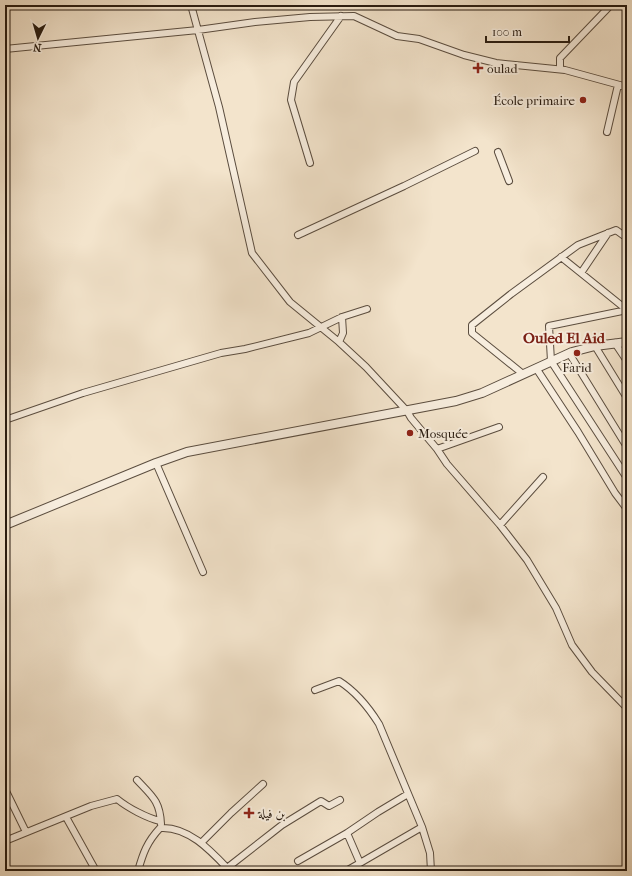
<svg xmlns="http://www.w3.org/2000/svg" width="632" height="876" font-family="'IM FELL French Canon',Amiri,serif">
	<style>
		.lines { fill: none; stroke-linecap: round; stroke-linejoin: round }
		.minor-casing { stroke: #5b4d3f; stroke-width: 8 }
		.tertiary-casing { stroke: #5b4d3f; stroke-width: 10 }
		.minor { stroke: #f7edde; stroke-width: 6 }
		.tertiary { stroke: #f7edde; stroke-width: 8 }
		.poi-dot { fill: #8f2418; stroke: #f7edde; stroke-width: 1.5 }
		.labels { text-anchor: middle; stroke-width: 4; stroke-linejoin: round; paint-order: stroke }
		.poi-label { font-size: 13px; fill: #281b10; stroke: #f7edde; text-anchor: start }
		.quarter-label { font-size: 15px; font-weight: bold; fill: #7a1f14; stroke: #f7edde }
	</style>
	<rect width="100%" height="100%" fill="#f3e4cc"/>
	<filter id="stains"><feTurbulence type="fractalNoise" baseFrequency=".005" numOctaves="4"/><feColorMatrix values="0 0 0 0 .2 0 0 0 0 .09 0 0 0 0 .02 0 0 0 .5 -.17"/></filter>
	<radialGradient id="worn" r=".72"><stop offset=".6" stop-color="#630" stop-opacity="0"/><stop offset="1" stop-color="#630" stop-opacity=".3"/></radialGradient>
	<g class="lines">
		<defs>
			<path id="minor" d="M191 5 219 107 252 253 290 302 339 342 366 367 407 411 411 418 437 449 447 464 500 525 527 560 556 608 572 645 592 672 627 708
				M5 49 198 30 255 22 310 17 354 16 397 36 419 39 464 55 496 63 565 70 627 87
				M560 69V58L608 8 609 5
				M607 132 618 85
				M498 152 509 181
				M310 163 291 100 294 82 341 16
				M298 235 404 186 475 151
				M561 257 627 310
				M581 273 608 233
				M627 310 549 326 551 361 627 478
				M339 342 343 333 342 317
				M615 343 627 361
				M595 346 627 398
				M569 353 627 447
				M536 368 578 432 615 493 627 509
				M523 374 472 333V325L511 294 578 245 616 230 627 238
				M5 420 83 393 221 353 245 349 309 333 342 317 367 309
				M437 449 499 427
				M156 463 203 572
				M500 525 543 477
				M315 690 339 681C355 691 369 708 379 724L422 827 430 853 431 871
				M137 780C152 796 160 801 161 824
				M5 789 26 832
				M66 817 96 871
				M5 841 91 806 117 799C128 808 147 818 160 821
				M201 843 231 813 263 784
				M298 861 347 833 378 812 408 794
				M360 863 422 827
				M227 868 282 825 321 801 329 806 340 800
				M138 871C143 853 147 842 160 828 189 826 212 852 230 871
				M346 871 360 863 347 833"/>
			<path id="tertiary" d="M5 525 156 463 187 452 456 401 482 393 572 352 595 346 627 342"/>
		</defs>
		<use href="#minor" class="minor-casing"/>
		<use href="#tertiary" class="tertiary-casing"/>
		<use href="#minor" class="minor"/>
		<use href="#tertiary" class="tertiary"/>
	</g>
	<g class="poi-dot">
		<path d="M476 62h4v4h4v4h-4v4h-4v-4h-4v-4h4z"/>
		<circle cx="583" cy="100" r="4"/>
		<circle cx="577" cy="353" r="4"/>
		<circle cx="410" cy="433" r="4"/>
		<path d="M247 807h4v4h4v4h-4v4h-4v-4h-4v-4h4z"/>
	</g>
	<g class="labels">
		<g class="poi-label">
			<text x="487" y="73">oulad</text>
			<text x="575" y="105" text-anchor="end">École primaire</text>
			<text x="577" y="372" text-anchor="middle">Farid</text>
			<text x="418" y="438">Mosquée</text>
			<text x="258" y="818">بن فيلة</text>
		</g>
		<g class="quarter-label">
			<text x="564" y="343">Ouled El Aid</text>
		</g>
	</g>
	<rect width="632" height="876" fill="none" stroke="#f3e4cc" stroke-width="20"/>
	<rect x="6" y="6" width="620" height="864" fill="none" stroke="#281b10" stroke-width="2"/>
	<rect x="10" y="10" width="612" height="856" fill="none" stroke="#281b10"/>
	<g transform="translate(38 38) rotate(185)" stroke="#f7edde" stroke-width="3" paint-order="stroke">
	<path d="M0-3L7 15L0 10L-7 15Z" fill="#281b10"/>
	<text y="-6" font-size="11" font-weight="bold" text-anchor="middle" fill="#281b10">N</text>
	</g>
	<path d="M486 36v6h83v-6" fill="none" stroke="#281b10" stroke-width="2"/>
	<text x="492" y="36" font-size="12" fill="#281b10" stroke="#f7edde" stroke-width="3" paint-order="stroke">100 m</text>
	<rect width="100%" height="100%" filter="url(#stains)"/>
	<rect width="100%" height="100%" fill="url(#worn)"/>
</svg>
